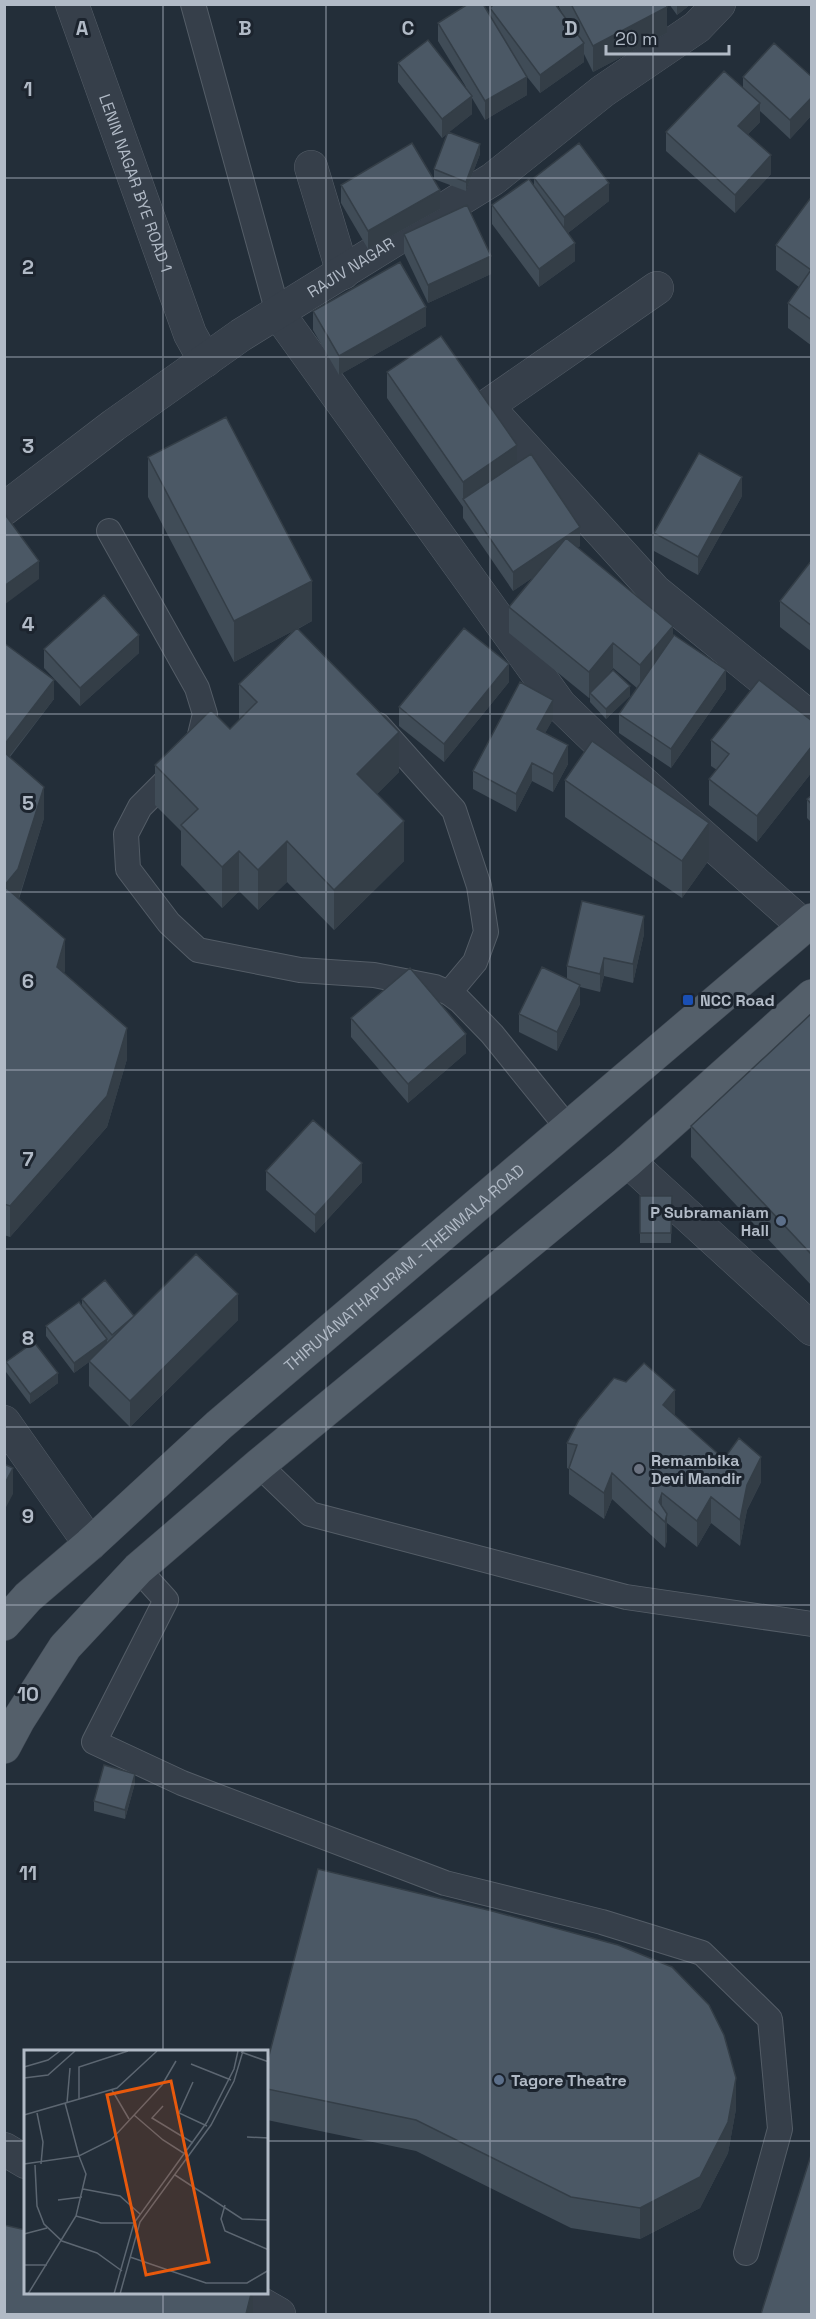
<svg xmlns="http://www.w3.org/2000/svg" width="816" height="2319" font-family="'Space Grotesk',sans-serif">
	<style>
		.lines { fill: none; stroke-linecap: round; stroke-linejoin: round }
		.lane-casing { stroke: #545d67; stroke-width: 26 }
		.street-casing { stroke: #545d67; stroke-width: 34 }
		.primary-casing { stroke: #424b56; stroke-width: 34 }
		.lane { stroke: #363f4a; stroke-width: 24 }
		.street { stroke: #363f4a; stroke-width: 33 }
		.primary { stroke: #545f6a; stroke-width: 33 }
		.wall { fill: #404c57 }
		.shaded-wall { fill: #343e47 }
		.building { fill: #4b5865; stroke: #343e47; stroke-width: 1.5 }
		.grid { fill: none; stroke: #b1bac6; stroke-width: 1.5; stroke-opacity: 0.55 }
		.transit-dot { fill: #1a4fb4; stroke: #1c242e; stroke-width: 2 }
		.service-dot { fill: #5c6f8a; stroke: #1c242e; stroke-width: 2 }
		.worship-dot { fill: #6b7280; stroke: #1c242e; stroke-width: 2 }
		.labels { text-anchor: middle; stroke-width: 6; stroke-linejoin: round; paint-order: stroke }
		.street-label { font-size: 16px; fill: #b1bac6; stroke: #1c242e }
		.poi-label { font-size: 16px; font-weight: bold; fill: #b1bac6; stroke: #1c242e; text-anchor: start }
		.inset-road { fill: none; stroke: #5c6671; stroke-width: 1.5 }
		.view { fill: #e8590c; fill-opacity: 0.15; stroke: #e8590c; stroke-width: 3 }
		.inset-edge { fill: none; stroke: #b1bac6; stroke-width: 3 }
		.grid-label { font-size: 20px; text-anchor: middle; font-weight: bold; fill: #b1bac6; stroke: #1c242e; stroke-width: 6; stroke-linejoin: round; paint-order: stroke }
	</style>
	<rect width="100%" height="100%" fill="#232e39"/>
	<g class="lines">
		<defs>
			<path id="lane" d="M193 4 278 313
				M109 531 197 688 205 714 199 739 175 772 140 807 126 834 128 869 169 923 198 950 300 970 374 975 435 987 449 993 460 1001 492 1034 568 1128
				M378 725 454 810 479 886 486 932 475 962 449 993
				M259 1465 310 1514 626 1597 812 1624
				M138 1569 166 1600 94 1742 182 1783 445 1883 602 1922 702 1953 770 2019 780 2129 746 2253"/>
			<g id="street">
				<path id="s1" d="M72 4 190 334 205 361"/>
				<path d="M311 167 343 273"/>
				<path d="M657 288 487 406 655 591 812 719"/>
				<path d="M278 313 560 705 616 759 804 926"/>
				<path id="s2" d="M4 509 114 425 241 335 493 179 603 91 697 27 719 4"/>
				<path d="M628 1161 812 1329"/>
				<path d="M4 1422 90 1544"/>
				<path d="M4 2149 26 2162"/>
				<path d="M244 2294 279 2314"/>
			</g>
			<g id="primary">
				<path id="s3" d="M4 1624 28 1597 90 1544 219 1425 812 920"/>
				<path d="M4 1747 19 1719 65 1647 138 1569 259 1465 628 1161 812 996"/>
			</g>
		</defs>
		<use href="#lane" class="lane-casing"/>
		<use href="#street" class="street-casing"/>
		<use href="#primary" class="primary-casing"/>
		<use href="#lane" class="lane"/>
		<use href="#street" class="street"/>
		<use href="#primary" class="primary"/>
	</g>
	<path class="wall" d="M559 4H666L667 33 593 72 584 54V62L540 93 524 73 527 95 485 120 472 98V114L449 132 480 154 466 191 434 179V169L447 134 442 138 398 82V63L466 87 438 41V23L490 15V8L563 15 559 7Z
		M669 4H691L677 15Z
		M743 77H812V115L790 139 760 111V122L748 134 771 174 735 213 666 151V132L743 88Z
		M534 178 609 201 568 233 575 261 539 287 492 224V205L534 186Z
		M341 185 440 209 368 249 341 203Z
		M812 196V346L788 328V303L799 287 776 270V245Z
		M404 234 491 274 428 303 404 253Z
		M313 311 426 326 339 375 313 330Z
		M387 372 517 464 580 546 577 548 673 636 726 689 671 768 619 733V714L637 688 613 668 606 677 630 696 606 719 590 702V697L589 698 509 633V607L535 576 513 591 463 518V507L387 398Z
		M148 457 312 621 298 629 399 772 377 794 404 861 334 930 287 882 258 910 239 891 222 908 181 865V831L155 805V765L230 729 239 720V684L293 631 234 662 148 497Z
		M742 496 698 575 654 551V533Z
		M812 560V652L780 627V601Z
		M4 643 54 699 10 757 44 818 19 899 65 970 64 973 127 1059 107 1127 10 1237 4 1235Z
		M44 649 139 653 80 706 44 668Z
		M509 682 444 762 399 726V707Z
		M553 719 545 733 568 764 553 792 532 781 516 812 473 789V771Z
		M812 721V772L757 842 709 805V779L717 770 711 766V740Z
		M565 780 709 860 682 898 565 817Z
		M812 795V823L807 818V799Z
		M644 934 633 983 604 976 600 992 580 987V1004L557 1051 519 1032V1014L567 979V966Z
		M812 1013V1286L691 1157V1126Z
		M351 1018 466 1053 408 1103 351 1037Z
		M266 1171 362 1182 315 1233 266 1190Z
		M640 1196H672L671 1243H640Z
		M82 1299 134 1316 238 1320 130 1427 89 1386V1362L74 1373 46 1336V1326L82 1306Z
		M6 1362 58 1383 30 1404 6 1372Z
		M675 1416 724 1459 761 1482 747 1510 740 1546 711 1523 697 1547 667 1523V1540L665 1548 612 1499 604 1519 569 1494V1469L567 1468V1443Z
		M135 1783 125 1819 94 1811V1801Z
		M267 2063 736 2109 728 2153 700 2208 640 2239 571 2228 416 2151 267 2120Z"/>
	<path class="shaded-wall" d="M677 4H691L677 15Z
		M667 7V33L593 72V46Z
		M584 43V62L540 93V75Z
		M527 77V95L485 120V101Z
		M472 96V114L442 138V119Z
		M812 97V115L790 139V120Z
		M760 103V122L738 144V126Z
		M480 144V154L466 191V182Z
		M771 155V174L735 213V195Z
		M609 183V201L564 236V217Z
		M440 190V209L368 249V231Z
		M575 243V261L539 287V269Z
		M491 256V274L428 303V285Z
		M426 307V326L339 375V356Z
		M517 445V471L463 499V507V482Z
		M742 477V496L698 575V557Z
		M580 527V546L513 591V572Z
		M39 561V579L4 605V586Z
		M312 581V621L234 662V621Z
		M673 626V651L640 691V665Z
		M139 635V653L80 706V688Z
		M613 643V668L592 694 590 693V697L589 698V672Z
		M509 664V682L444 762V744Z
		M726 670V689L671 768V749Z
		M54 680V699L4 763V745Z
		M630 686V696L606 719V709Z
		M553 700V719L537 748V729Z
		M399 732V772L357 814V774Z
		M568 745V764L553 792V774Z
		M812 746V772L757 842V816Z
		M532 763V781L516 812V794Z
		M44 787V818L18 900 4 886Z
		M404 821V861L334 930V890Z
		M709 823V860L682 898V861Z
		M287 841V882L258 910V870Z
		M239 851V891L222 908V867Z
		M644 916V934L633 983V964Z
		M65 939V970L57 997V967Z
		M604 958V976L600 992V974Z
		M580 985V1004L557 1051V1032Z
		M127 1028V1059L107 1127 10 1237V1206Z
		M466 1034V1053L408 1103V1084Z
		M362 1163V1182L315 1233V1215Z
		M238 1294V1320L130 1427V1401Z
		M107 1339V1349L74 1373V1363Z
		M58 1373V1383L30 1404V1394Z
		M675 1390V1416L663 1405Z
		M761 1457V1482L747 1510 740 1546V1520L747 1485Z
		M13 1468V1494L4 1511V1485Z
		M612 1473V1499L604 1519V1493Z
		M662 1493V1518L659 1502Z
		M711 1497V1523L697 1547V1521Z
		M667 1514V1540L665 1548V1522Z
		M135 1774V1783L125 1819V1810Z
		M736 2078V2109L728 2153 700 2208 640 2239V2208Z
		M251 2294H253V2314H246Z"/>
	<path class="building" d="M468 4H483L527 77 485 101 438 23Z
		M494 4H555L584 43 540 75 490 8Z
		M571 4H666L667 7 593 46Z
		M428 40 472 96 442 119 398 63Z
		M774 43 812 77V97L790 120 743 77Z
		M724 71 760 103 738 126 771 155 735 195 666 132Z
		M448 132 480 144 466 182 434 169Z
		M412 143 440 190 368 231 341 185Z
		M579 143 609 183 564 217 534 178Z
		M529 179 575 243 539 269 492 205Z
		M812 196V320L788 303 811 270 776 245Z
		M467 205 491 256 428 285 404 234Z
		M400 262 426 307 339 356 313 311Z
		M441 336 517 445 463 482 387 372Z
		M226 417 312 581 234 621 148 457Z
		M699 453 742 477 698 557 654 533Z
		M531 454 580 527 513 572 463 499Z
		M4 513 39 561 4 586Z
		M566 538 673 626 640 665 613 643 589 672 509 607Z
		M812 560V626L780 601Z
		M104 595 139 635 80 688 44 649Z
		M297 628 399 732 357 774 404 821 334 890 287 841 258 870 239 851 222 867 181 825 198 809 155 765 211 710 230 729 257 702 239 684Z
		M464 628 509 664 444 744 399 707Z
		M674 635 726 670 671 749 619 714Z
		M4 643 54 680 4 745Z
		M613 670 630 686 606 709 590 693Z
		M759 680 812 721V746L757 816 709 779 729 754 711 740Z
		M520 682 553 700 537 729 568 745 553 774 532 763 516 794 473 771Z
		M592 741 709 823 682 861 565 780Z
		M5 753 44 787 18 869 4 886Z
		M812 795V805L807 799Z
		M4 886 65 939 57 967 127 1028 107 1096 10 1206 4 1204Z
		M582 901 644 916 633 964 604 958 600 974 567 966Z
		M542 967 580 985 557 1032 519 1014Z
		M410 968 466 1034 408 1084 351 1018Z
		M812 1013V1255L691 1126Z
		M313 1120 362 1163 315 1215 266 1171Z
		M640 1196H672L671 1233H640Z
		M196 1254 238 1294 130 1401 89 1361Z
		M105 1280 134 1316 112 1335 82 1299Z
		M79 1302 107 1339 74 1363 46 1326Z
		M34 1342 58 1373 30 1394 6 1362Z
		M644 1363 675 1390 663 1405 724 1459 739 1438 761 1457 747 1485 740 1520 711 1497 697 1521 662 1493 659 1502 667 1514 665 1522 612 1473 604 1493 569 1468 577 1445 567 1443 579 1420 614 1378 626 1382Z
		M4 1464 13 1468 4 1485Z
		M104 1765 135 1774 125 1810 94 1801Z
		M318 1869 492 1911 618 1945 672 1967 709 2005 724 2035 736 2078 728 2122 700 2177 640 2208 571 2197 416 2120 267 2089V2063Z
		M812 2152V2314H761Z
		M4 2225 26 2230V2294H251L246 2314H4Z"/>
	<path class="grid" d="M163 4V2052M326 4V2314M490 4V2314M653 4V2314M4 178H812M4 357H812M4 535H812M4 714H812M4 892H812M4 1070H812M4 1249H812M4 1427H812M4 1605H812M4 1784H812M4 1962H812M4 2141H26M267 2141H812M163 2294V2314"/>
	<rect class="transit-dot" x="682" y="994" width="12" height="12" rx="3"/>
	<g class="service-dot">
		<circle cx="781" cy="1221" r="6"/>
		<circle cx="499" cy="2080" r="6"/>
	</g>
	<circle class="worship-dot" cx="639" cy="1469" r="6"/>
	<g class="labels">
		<g class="street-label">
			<text dy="6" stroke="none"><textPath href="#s1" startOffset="190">LENIN NAGAR BYE ROAD 1</textPath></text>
			<text dy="6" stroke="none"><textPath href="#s2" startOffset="423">RAJIV NAGAR</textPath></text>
			<text dy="6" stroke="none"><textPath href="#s3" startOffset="536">THIRUVANATHAPURAM - THENMALA ROAD</textPath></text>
		</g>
		<g class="poi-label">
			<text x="700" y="1006">NCC Road</text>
			<text x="769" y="1218" text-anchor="end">P Subramaniam<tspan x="769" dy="18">Hall</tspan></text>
			<text x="651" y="1466">Remambika<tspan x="651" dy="18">Devi Mandir</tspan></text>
			<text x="511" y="2086">Tagore Theatre</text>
		</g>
	</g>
	<g transform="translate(24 2050)">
		<rect width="244" height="244" fill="#232e39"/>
		<path class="inset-road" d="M217 2 245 12M167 14 207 30M0 17 24 10 36 1M0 28 24 25 51 1M169 32 155 63 183 76M88 40 105 69M55 49V17L104 1M41 53 55 106 87 90 138 35 152 11M43 53 46 18M139 56 128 68 169 93M13 63 19 92 17 114M0 65 93 38 133 1M110 65 139 90 161 104M223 87 245 88M0 114 55 106 62 124 52 166 4 244M11 115 13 156 20 174 38 191 73 203 98 221M151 125 218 169 245 170M59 139 96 146 116 164M34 150 58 147M201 155 197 169 201 181 245 200M52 166 77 173H110M0 184 23 178M106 207 182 233H223L245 220M0 215H23M90 244 110 173 183 72 210 19 214 1M96 244 116 172 187 75 210 31 219 1"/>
		<path class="view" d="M147 31 185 212 122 225 83 45Z"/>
		<rect width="244" height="244" class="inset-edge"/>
	</g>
	<g class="grid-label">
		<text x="82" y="35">A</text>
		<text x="245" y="35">B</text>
		<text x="408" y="35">C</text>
		<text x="571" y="35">D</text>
		<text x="28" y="96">1</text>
		<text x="28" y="274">2</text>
		<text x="28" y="453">3</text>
		<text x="28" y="631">4</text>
		<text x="28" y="810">5</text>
		<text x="28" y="988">6</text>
		<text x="28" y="1166">7</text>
		<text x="28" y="1345">8</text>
		<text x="28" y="1523">9</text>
		<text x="28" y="1701">10</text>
		<text x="28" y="1880">11</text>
	</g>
	<rect width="816" height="2319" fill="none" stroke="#b1bac6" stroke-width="12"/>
	<path d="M606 45v9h123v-9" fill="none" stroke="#b1bac6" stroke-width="3"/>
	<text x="615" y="45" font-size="18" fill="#b1bac6" stroke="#1c242e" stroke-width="4.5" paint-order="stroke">20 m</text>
</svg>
